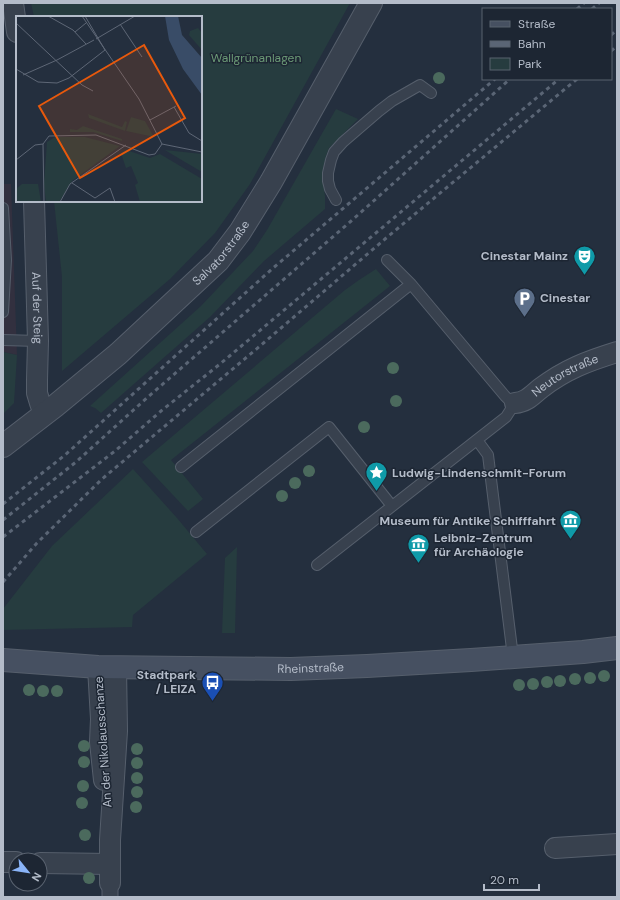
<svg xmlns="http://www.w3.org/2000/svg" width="620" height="900" font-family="'DM Sans',sans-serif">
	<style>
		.medical { fill: #32303f }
		.green { fill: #263c3f }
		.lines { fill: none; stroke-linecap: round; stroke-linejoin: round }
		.service-casing { stroke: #565f6c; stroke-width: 12 }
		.pedestrian-casing { stroke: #565f6c; stroke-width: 17 }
		.minor-casing { stroke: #565f6c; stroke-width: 22 }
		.tertiary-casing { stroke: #565f6c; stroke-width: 24 }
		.secondary-casing { stroke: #565f6c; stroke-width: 24 }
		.service { stroke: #38414e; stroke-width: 10 }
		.pedestrian { stroke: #38414e; stroke-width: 15 }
		.minor { stroke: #38414e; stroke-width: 20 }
		.tertiary { stroke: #38414e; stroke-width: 22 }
		.secondary { stroke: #465061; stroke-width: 22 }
		.rail { stroke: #5a6575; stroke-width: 3; stroke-dasharray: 4 4; stroke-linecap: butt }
		.tree { fill: #4b6a5d }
		.labels { text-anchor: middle; stroke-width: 3; stroke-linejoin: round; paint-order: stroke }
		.park-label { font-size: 12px; fill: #6b9a76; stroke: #1d2633 }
		.street-label { font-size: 12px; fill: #b4bcc9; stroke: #1d2633 }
		.poi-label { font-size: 12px; font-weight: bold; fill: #b4bcc9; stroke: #1d2633; text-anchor: end }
		.inset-road { fill: none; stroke: #5e6776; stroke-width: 1 }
		.view { fill: #e8590c; fill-opacity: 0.15; stroke: #e8590c; stroke-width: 2 }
		.inset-edge { fill: none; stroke: #b4bcc9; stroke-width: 2 }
	</style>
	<rect width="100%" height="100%" fill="#242f3e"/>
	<path class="medical" d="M3 184H11L17 355 3 352Z"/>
	<path class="green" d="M31 3H350L250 184 215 233 170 279 62 371V277L54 201H201V17H34Z
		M336 109 358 119 329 148 326 156 323 169V182L325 196V209L264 261 210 317 101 413 95 408 90 406 201 306 253 251 267 230Z
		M376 269 390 286 171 460 203 499 188 511 142 462 345 290 359 280Z
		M3 352 17 355 14 403 3 414Z
		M133 469 177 518 207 554 133 615 132 627 3 630V609L52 546Z
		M237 547 235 633H222L225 558Z"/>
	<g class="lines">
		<defs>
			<path id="service" d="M336 200 330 189 328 181V173L331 160 334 152 343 142 379 111 392 101 420 85 431 93
				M3 208 6 260 3 312
				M3 340 38 341
				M477 440 488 455 513 657
				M181 467 411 284
				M196 532 329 427 392 506
				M317 565 506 417 515 403 510 401 505 396 411 284 387 260"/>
			<path id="pedestrian" d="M110 897V883"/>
			<g id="minor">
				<path d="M13 3 17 32"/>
				<path id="s1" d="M34 201 38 341 37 380V393L40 403 44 414"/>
				<path id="s2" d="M515 403C527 402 532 395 541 388 566 369 588 361 617 352"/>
				<path d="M98 667 101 719 100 742 104 780"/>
				<path d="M555 848 617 844"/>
				<path d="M3 862H16"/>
				<path d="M40 863 110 864"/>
				<path d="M110 883V840L117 731 116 667"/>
			</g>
			<g id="tertiary">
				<path id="s3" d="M3 446 55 406 118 354 218 261 240 232 271 182 371 3"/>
			</g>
			<g id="secondary">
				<path id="s4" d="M3 660 98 667 291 669 367 666 471 660 583 652 617 648"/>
			</g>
		</defs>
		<use href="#service" class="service-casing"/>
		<use href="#pedestrian" class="pedestrian-casing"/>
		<use href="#minor" class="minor-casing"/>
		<use href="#tertiary" class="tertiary-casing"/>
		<use href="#secondary" class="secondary-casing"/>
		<use href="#service" class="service"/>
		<use href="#pedestrian" class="pedestrian"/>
		<use href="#minor" class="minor"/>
		<use href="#tertiary" class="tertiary"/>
		<use href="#secondary" class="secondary"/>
		<path class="rail" d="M577 9 584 3
			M592 9 599 3
			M611 35 617 30
			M611 51 617 46
			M3 504 65 455 272 269 495 79
			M3 520 76 462 149 396 350 222 510 79
			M3 537 115 451 161 411 220 364 559 79
			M3 582 37 543 102 479 260 346 385 239 577 79"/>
	</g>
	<g class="tree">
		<circle cx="439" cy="78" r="6"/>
		<circle cx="393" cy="368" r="6"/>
		<circle cx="396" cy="401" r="6"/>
		<circle cx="364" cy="427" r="6"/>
		<circle cx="309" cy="471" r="6"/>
		<circle cx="295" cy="483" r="6"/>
		<circle cx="282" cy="496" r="6"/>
		<circle cx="604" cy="676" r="6"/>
		<circle cx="590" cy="678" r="6"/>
		<circle cx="575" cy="679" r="6"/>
		<circle cx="560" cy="681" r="6"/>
		<circle cx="547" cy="682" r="6"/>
		<circle cx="533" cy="684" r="6"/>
		<circle cx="519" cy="685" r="6"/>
		<circle cx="29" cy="690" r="6"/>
		<circle cx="43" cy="691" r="6"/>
		<circle cx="57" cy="691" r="6"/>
		<circle cx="84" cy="746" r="6"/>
		<circle cx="137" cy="749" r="6"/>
		<circle cx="84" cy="762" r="6"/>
		<circle cx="137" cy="763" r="6"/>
		<circle cx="137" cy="778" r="6"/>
		<circle cx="83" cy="786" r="6"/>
		<circle cx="137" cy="792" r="6"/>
		<circle cx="82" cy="803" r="6"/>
		<circle cx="136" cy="807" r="6"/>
		<circle cx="85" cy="835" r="6"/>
		<circle cx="89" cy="878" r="6"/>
	</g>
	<defs>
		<symbol id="theatre-pin" viewBox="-11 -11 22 30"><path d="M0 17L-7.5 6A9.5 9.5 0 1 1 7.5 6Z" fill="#0f9aa8" stroke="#1d2633"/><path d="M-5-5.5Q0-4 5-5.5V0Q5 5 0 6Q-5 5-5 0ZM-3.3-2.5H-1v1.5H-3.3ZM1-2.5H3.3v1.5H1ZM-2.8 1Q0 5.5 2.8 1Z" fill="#fff"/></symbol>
		<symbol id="parking-pin" viewBox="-11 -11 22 30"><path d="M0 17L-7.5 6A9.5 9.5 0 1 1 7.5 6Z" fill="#5c6f8a" stroke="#1d2633"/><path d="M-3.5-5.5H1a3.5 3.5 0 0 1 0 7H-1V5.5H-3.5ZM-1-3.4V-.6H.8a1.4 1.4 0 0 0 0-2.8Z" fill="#fff"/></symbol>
		<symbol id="sight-pin" viewBox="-11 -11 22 30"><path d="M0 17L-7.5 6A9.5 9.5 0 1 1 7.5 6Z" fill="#0f9aa8" stroke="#1d2633"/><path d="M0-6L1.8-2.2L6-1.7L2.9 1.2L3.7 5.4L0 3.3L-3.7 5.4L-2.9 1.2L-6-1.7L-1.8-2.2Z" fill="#fff"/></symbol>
		<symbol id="museum-pin" viewBox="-11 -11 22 30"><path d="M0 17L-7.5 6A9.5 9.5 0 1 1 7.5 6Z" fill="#0f9aa8" stroke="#1d2633"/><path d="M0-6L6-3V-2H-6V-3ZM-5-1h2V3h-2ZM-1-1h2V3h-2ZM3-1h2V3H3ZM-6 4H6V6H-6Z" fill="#fff"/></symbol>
		<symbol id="bus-pin" viewBox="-11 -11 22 30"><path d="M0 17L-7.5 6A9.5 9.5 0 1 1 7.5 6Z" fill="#1a4fb4" stroke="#1d2633"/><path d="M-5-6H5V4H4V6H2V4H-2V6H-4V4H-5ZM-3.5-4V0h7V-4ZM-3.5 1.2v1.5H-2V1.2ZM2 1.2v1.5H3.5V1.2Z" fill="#fff"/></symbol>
	</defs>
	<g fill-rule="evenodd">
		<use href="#theatre-pin" x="572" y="244" width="25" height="34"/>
		<use href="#parking-pin" x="512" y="286" width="25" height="34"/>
		<use href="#sight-pin" x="364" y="460" width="25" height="34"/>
		<use href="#museum-pin" x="558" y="508" width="25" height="34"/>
		<use href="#museum-pin" x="406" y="532" width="25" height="34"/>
		<use href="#bus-pin" x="200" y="670" width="25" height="34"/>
	</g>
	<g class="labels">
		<g class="park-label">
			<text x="256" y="62">Wallgrünanlagen</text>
		</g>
		<g class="street-label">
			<text dy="4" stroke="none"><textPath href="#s3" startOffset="292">Salvatorstraße</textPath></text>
			<text dy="4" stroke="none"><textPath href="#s1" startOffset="107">Auf der Steig</textPath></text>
			<text dy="4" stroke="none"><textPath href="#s2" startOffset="58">Neutorstraße</textPath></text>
			<text dy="4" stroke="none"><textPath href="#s4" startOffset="308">Rheinstraße</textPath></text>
			<text transform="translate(103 742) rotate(-94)" y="4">An der Nikolausschanze</text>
		</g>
		<g class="poi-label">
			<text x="568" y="260">Cinestar Mainz</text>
			<text x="540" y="302" text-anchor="start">Cinestar</text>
			<text x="392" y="477" text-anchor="start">Ludwig-Lindenschmit-Forum</text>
			<text x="556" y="525">Museum für Antike Schifffahrt</text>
			<text x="434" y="542" text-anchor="start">Leibniz-Zentrum<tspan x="434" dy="14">für Archäologie</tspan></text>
			<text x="196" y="679">Stadtpark<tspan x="196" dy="14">/ LEIZA</tspan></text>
		</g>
	</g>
	<g transform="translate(16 16)">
		<rect width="186" height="186" fill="#242f3e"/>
		<path d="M182 12 186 17V34L173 19 174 15ZM72 98 106 111 109 105 111 106 109 115 73 102ZM115 101 129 105 138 121 110 115ZM67 110 106 123V125L77 116H54V113L61 114ZM69 121 104 130 56 165 43 186H30L28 168 31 126 39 121ZM110 134 134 142 144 138 186 163V186H124L119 169 122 167 115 150 110 152 105 137ZM149 134 186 138V156L169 146ZM6 168H22L25 186H0V173Z" fill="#263c3f"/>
		<path d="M149 0H162L166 19 186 42V79L167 53 153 24Z" fill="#394c67"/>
		<path class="inset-road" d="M32 0 57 14 70 28M66 0 123 83 146 128 186 136M69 0 89 34M0 7 66 69 77 75M104 8 126 41M59 16 70 7M80 23 119 0M0 53 22 66 41 67 53 62 89 34M7 59 41 44 78 24M158 91 173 117 186 125M134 104 160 90M0 144 19 129 27 128M56 167 79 182 94 172 99 186M28 186 27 128 33 120 80 119 133 139 139 138 146 128M44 186 54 168 110 129"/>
		<path class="view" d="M128 29 169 102 64 162 23 90Z"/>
		<rect width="186" height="186" class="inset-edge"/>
	</g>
	<rect width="620" height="900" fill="none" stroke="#b4bcc9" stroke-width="8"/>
	<rect x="482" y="8" width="130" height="72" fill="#1d2633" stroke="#59626f"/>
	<rect x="490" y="21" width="20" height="6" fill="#465061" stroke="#59626f"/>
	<text x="518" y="28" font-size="12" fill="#b4bcc9">Straße</text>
	<rect x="490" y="41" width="20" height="6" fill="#5a6575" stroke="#59626f"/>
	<text x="518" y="48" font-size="12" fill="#b4bcc9">Bahn</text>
	<rect x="490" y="58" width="20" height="12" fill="#263c3f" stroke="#59626f"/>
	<text x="518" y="68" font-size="12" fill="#b4bcc9">Park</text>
	<g transform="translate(28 872) rotate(120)"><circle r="19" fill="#1d2633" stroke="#59626f"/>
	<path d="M0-3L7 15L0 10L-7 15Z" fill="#8ab4f8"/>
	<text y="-6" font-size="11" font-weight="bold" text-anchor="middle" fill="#b4bcc9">N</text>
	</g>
	<path d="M484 884v6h55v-6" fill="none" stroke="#b4bcc9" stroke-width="2"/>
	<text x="490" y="884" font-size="12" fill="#b4bcc9" stroke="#1d2633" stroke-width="3" paint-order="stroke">20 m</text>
</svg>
